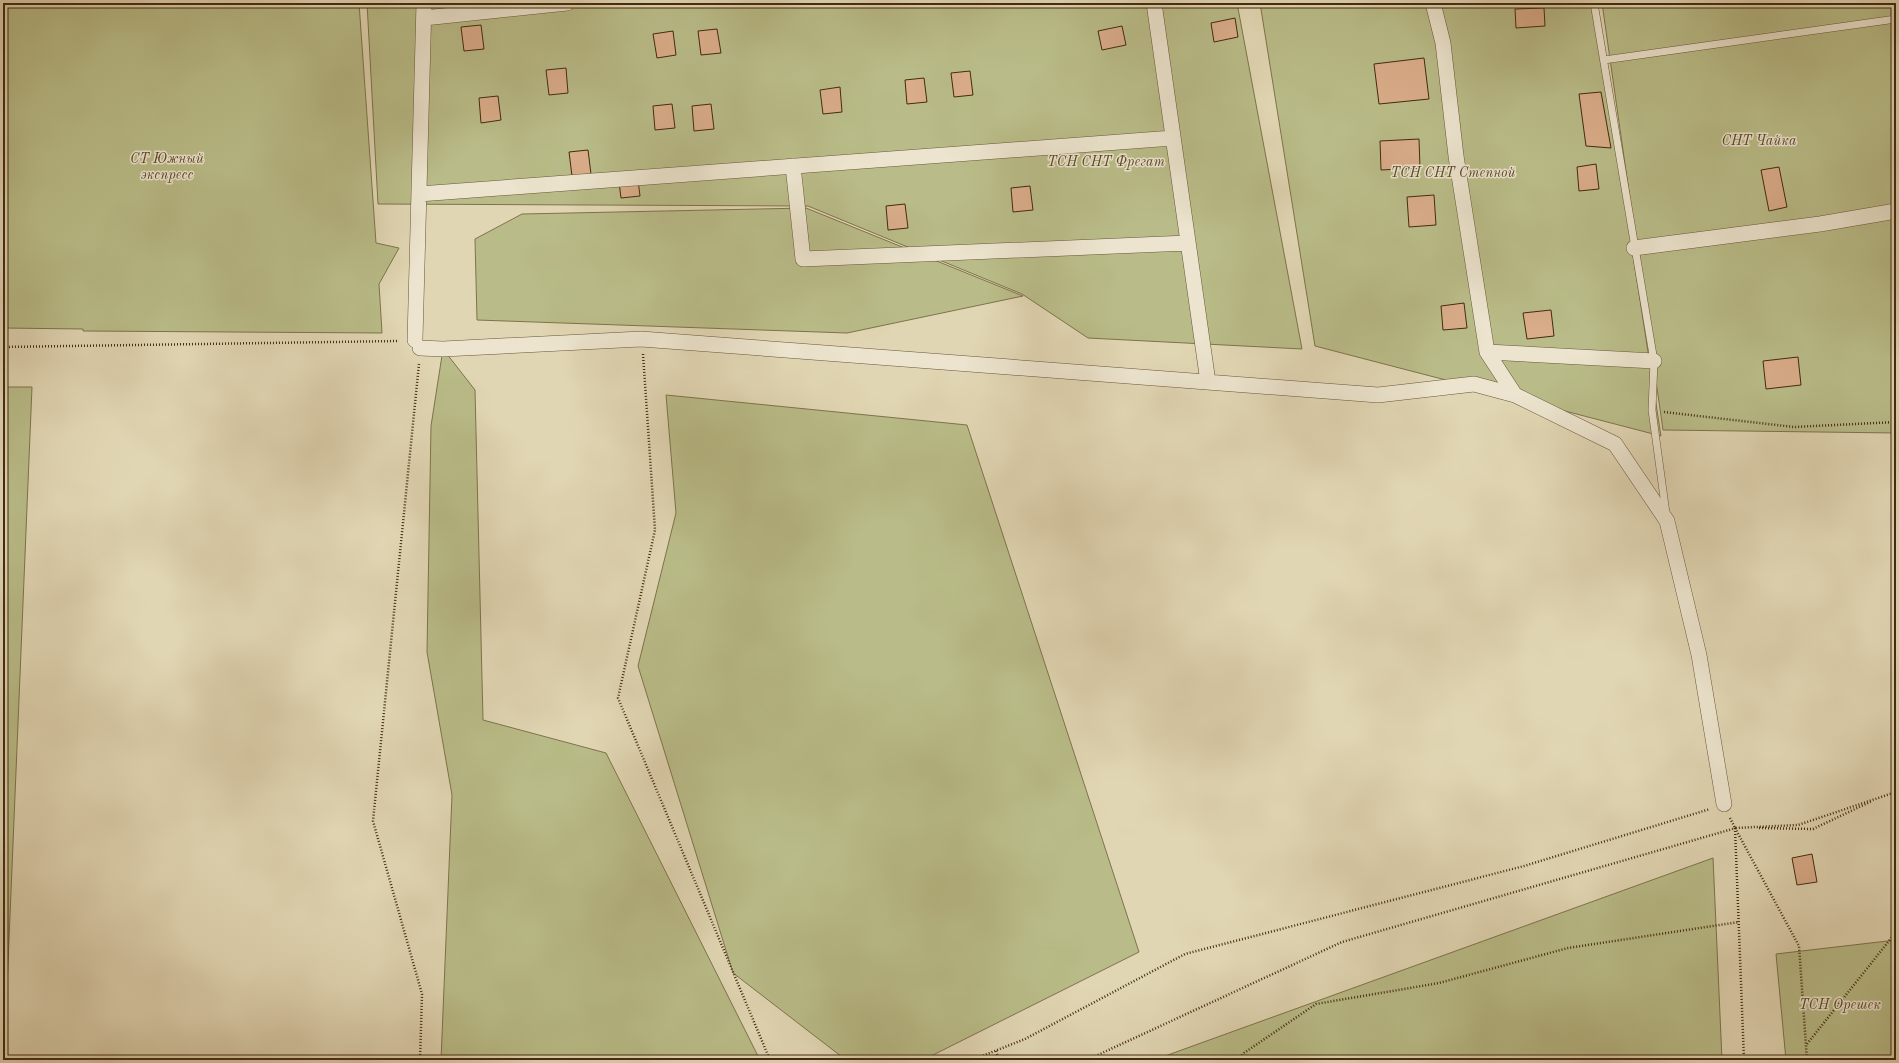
<svg xmlns="http://www.w3.org/2000/svg" width="1899" height="1063" font-family="'Old Standard TT',serif">
	<style>
		.green { fill: #b9bc88; stroke: #7e734c }
		.building { fill: #daad8a; stroke: #432a10 }
		.lines { fill: none; stroke-linecap: round; stroke-linejoin: round }
		.lane-casing { stroke: #6a5539; stroke-width: 8 }
		.street-casing { stroke: #6a5539; stroke-width: 16 }
		.path { stroke: #432a10; stroke-width: 2.5; stroke-dasharray: 1 2; stroke-linecap: butt }
		.lane { stroke: #ece4ce; stroke-width: 7 }
		.street { stroke: #ece4ce; stroke-width: 15 }
		.labels { text-anchor: middle; stroke-width: 3; stroke-linejoin: round; paint-order: stroke }
		.park-label { font-size: 14px; font-style: italic; fill: #5b4728; stroke: #ece4ce }
	</style>
	<rect width="100%" height="100%" fill="#e1d6b3"/>
	<filter id="stains"><feTurbulence type="fractalNoise" baseFrequency=".005" numOctaves="4"/><feColorMatrix values="0 0 0 0 .2 0 0 0 0 .09 0 0 0 0 .02 0 0 0 .5 -.17"/></filter>
	<radialGradient id="worn" r=".72"><stop offset=".6" stop-color="#630" stop-opacity="0"/><stop offset="1" stop-color="#630" stop-opacity=".3"/></radialGradient>
	<path class="green" d="M3 3H359L376 243 399 248 379 284 382 333 83 331V329L3 328Z
		M367 3H1237L1302 349 1088 338 1022 294 808 206 378 204Z
		M1260 3H1594L1661 436 1315 346Z
		M1602 3H1896V433L1663 430Z
		M806 208 1023 296 847 333 477 320 475 239 522 214Z
		M443 349 475 390 483 720 606 753 760 1060H441L452 795 427 652 431 426Z
		M3 387H32L4 1060H3Z
		M666 395 967 425 1139 952 923 1060H846L733 973 638 666 676 513Z
		M1713 858 1722 1060H1154Z
		M1896 940V1060H1786L1776 954Z"/>
	<path class="building" d="M1544 8 1545 26 1516 28 1515 9Z
		M1235 18 1238 37 1214 42 1211 23Z
		M481 25 484 49 464 51 461 27Z
		M1122 26 1126 45 1102 50 1098 31Z
		M717 29 721 53 701 55 698 31Z
		M673 31 676 55 657 58 653 34Z
		M1424 58 1429 99 1379 104 1374 64Z
		M566 68 568 93 549 95 546 70Z
		M970 71 973 95 954 97 951 73Z
		M924 78 927 102 907 104 905 80Z
		M840 87 842 112 823 114 820 90Z
		M1601 92 1611 148 1586 146 1579 94Z
		M498 96 501 120 481 123 479 98Z
		M672 104 675 128 655 130 653 106Z
		M711 104 714 129 694 131 692 106Z
		M1419 139 1420 168 1381 170 1380 141Z
		M588 150 591 174 572 176 569 152Z
		M1596 164 1599 189 1579 191 1577 167Z
		M1779 167 1787 207 1769 211 1761 170Z
		M637 172 640 196 621 198 618 174Z
		M1030 186 1033 210 1013 212 1011 188Z
		M1434 195 1436 225 1409 227 1407 197Z
		M905 204 908 228 888 230 886 206Z
		M1891 215H1896V239H1894Z
		M1464 303 1467 328 1443 330 1441 306Z
		M1551 310 1554 336 1527 339 1523 313Z
		M1798 357 1801 385 1766 389 1763 361Z
		M1812 854 1817 882 1797 885 1792 858Z"/>
	<g class="lines">
		<defs>
			<path id="lane" d="M1594 3 1654 361 1652 410 1666 513
				M1604 60 1896 19"/>
			<path id="street" d="M1154 3 1208 382
				M1433 3 1443 43 1456 156 1487 352 1515 395
				M424 18 567 3
				M793 166 803 259 1188 243
				M419 194 1173 138
				M1634 248 1820 224 1896 211
				M415 340 424 3
				M420 348 443 349 641 339 1378 395 1474 384 1515 395 1615 444 1667 521 1699 655 1724 804
				M1487 352 1654 361"/>
		</defs>
		<use href="#lane" class="lane-casing"/>
		<use href="#street" class="street-casing"/>
		<path class="path" d="M3 347 399 341
			M643 354 655 530 618 698 770 1060
			M419 364 373 821 422 994 420 1060
			M1664 412 1794 427 1896 422
			M1730 818 1735 828 1798 825 1896 792
			M1735 828 1799 946 1807 1060
			M1735 828 1744 1060
			M1759 828 1813 829 1872 801
			M1807 1044 1896 932
			M996 1051 999 1060
			M972 1060 1025 1039 1185 954 1524 866 1710 809
			M1087 1060 1342 942 1736 828
			M1238 1060 1244 1053 1316 1004 1439 983 1568 948 1739 922"/>
		<use href="#lane" class="lane"/>
		<use href="#street" class="street"/>
	</g>
	<g class="labels">
		<g class="park-label">
			<text x="1759" y="145">СНТ Чайка</text>
			<text x="167" y="163">СТ Южный<tspan x="167" dy="16">экспресс</tspan></text>
			<text x="1106" y="166">ТСН СНТ Фрегат</text>
			<text x="1453" y="177">ТСН СНТ Степной</text>
			<text x="1840" y="1009">ТСН Орешек</text>
		</g>
	</g>
	<rect width="1899" height="1063" fill="none" stroke="#e1d6b3" stroke-width="16"/>
	<rect x="4" y="4" width="1891" height="1055" fill="none" stroke="#432a10" stroke-width="2"/>
	<rect x="8" y="8" width="1883" height="1047" fill="none" stroke="#432a10"/>
	<rect width="100%" height="100%" filter="url(#stains)"/>
	<rect width="100%" height="100%" fill="url(#worn)"/>
</svg>
